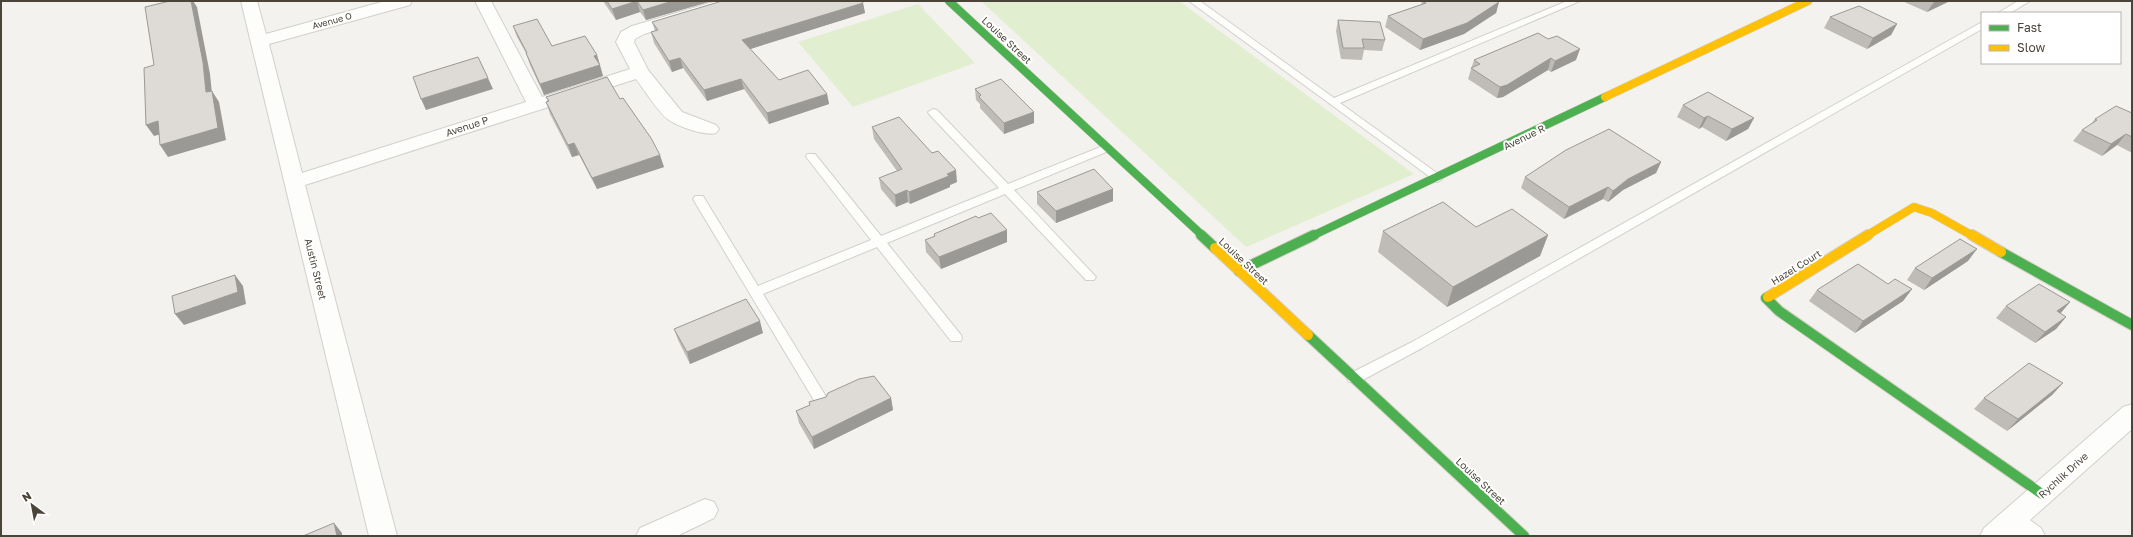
<svg xmlns="http://www.w3.org/2000/svg" width="2133" height="537" font-family="'Golos Text',sans-serif">
	<style>
		.green { fill: #e1eecf }
		.lines { fill: none; stroke-linecap: round; stroke-linejoin: round }
		.lane-casing { stroke: #d2d0cb; stroke-width: 2 }
		.street-casing { stroke: #d2d0cb; stroke-width: 2 }
		.fast-far1-casing { stroke: #d3cfc5; stroke-width: 9 }
		.fast-casing { stroke: #d3cfc5; stroke-width: 12 }
		.slow-far1-casing { stroke: #d3cfc5; stroke-width: 9 }
		.slow-casing { stroke: #d3cfc5; stroke-width: 12 }
		.lane { fill: #fdfdfc; fill-rule: evenodd }
		.street { fill: #fdfdfc; fill-rule: evenodd }
		.fast-far1 { stroke: #4caf50; stroke-width: 8 }
		.fast { stroke: #4caf50; stroke-width: 10 }
		.slow-far1 { stroke: #ffc107; stroke-width: 8 }
		.slow { stroke: #ffc107; stroke-width: 10 }
		.wall { fill: #bfbcb8 }
		.shaded-wall { fill: #9b9996 }
		.building { fill: #dedbd6; stroke: #9b9996 }
		.labels { text-anchor: middle; stroke-width: 4; stroke-linejoin: round; paint-order: stroke }
		.far-street-label { font-size: 9px; fill: #4b4439; stroke: #fff }
		.street-label { font-size: 10px; fill: #4b4439; stroke: #fff }
	</style>
	<rect width="100%" height="100%" fill="#f4f2ee"/>
	<path class="green" d="M981 1H1179L1414 174 1246 247Z
		M918 4 975 63 853 107 798 42Z"/>
	<g class="lines">
		<defs>
			<path id="lane" d="M1189 1H1200L1334 98 1567 1H1580L1340 103 1441 176 1443 178 1441 180 1437 182Z
				M2018 1H2030L2010 13H1998Z
				M1982 22V29L1422 348 1359 382H1349L1347 378 1349 374 1412 342Z
				M933 109 937 110 1008 184 1103 146H1111L1112 148 1111 150 1014 190 1096 277 1094 280H1086L1005 194 887 243 961 335 962 338 961 341H951L877 247 763 294 830 403 828 407 823 408 818 407 693 199 695 196H703L758 286 871 240 807 158 806 156 807 154H815L881 236 999 188 929 114 928 112Z"/>
			<path id="street" d="M241 1H257L266 34 385 1H412L410 5 269 44 302 173 526 102 475 1H491L542 97 630 69 616 42 621 32 632 26 717 1H743L741 5 644 34 635 39 634 42 648 70 682 112 716 125 719 129 716 133C705 136 679 127 669 120 660 115 643 88 636 79L305 185 397 536H369Z
				M2132 404V429L2030 520 2041 528 2045 536H1980L1984 528 2123 407Z
				M705 499 714 502 718 510 714 518 677 536H636L640 528Z"/>
			<path id="fast-far1" d="M949 1 1203 236
				M1312 236 1605 97"/>
			<path id="fast" d="M1201 235 1215 248
				M2001 252 2132 325
				M1239 271 1314 235
				M1768 297 1766 298 1779 311 2042 494
				M1308 335 1524 536"/>
			<path id="slow-far1" d="M1605 97 1808 1
				M1866 236 1914 207 1932 213 1973 236"/>
			<path id="slow" d="M1972 235 2001 252
				M1215 248 1308 335
				M1768 297 1868 235"/>
		</defs>
		<use href="#lane" class="lane-casing"/>
		<use href="#street" class="street-casing"/>
		<use href="#fast-far1" class="fast-far1-casing"/>
		<use href="#fast" class="fast-casing"/>
		<use href="#slow-far1" class="slow-far1-casing"/>
		<use href="#slow" class="slow-casing"/>
		<use href="#lane" class="lane"/>
		<use href="#street" class="street"/>
		<use href="#fast-far1" class="fast-far1"/>
		<use href="#fast" class="fast"/>
		<use href="#slow-far1" class="slow-far1"/>
		<use href="#slow" class="slow"/>
	</g>
	<path class="wall" d="M603 1H712L646 20 640 12 616 20Z
		M1422 1H1498L1499 2 1496 13 1464 34 1420 50 1385 27 1388 16 1421 5Z
		M1902 1H1950L1927 12Z
		M863 3 865 13 750 49 779 80 827 94 829 104 769 124 744 89 707 101 683 68 672 72 654 43 651 32 655 31 652 22Z
		M1830 17 1897 24 1891 35 1867 49 1824 28Z
		M1338 20 1385 40 1382 51 1364 50 1362 60 1341 59 1336 31Z
		M513 26 552 46 597 55 603 76 544 95 530 65 526 53 517 37Z
		M1538 33 1576 60 1551 72 1548 70 1503 97 1497 98 1468 79 1474 60Z
		M975 89 1034 123 1004 134 980 108V104L976 100Z
		M546 97 620 99 664 167 597 189 579 155 572 157 550 114 546 102H548Z
		M1683 105 1754 118 1748 129 1726 141 1702 127 1699 129 1677 117Z
		M2132 113V153L2117 145 2102 156 2073 141 2082 130 2091 124 2095 119Z
		M872 127 957 182 950 185V187L910 204 908 202 896 207 881 189 879 178 897 171 874 139Z
		M1661 162 1656 173 1623 190 1608 202 1603 199 1564 219 1521 188 1525 177Z
		M1113 189V201L1056 223 1037 204V192Z
		M978 218 1007 230V242L941 269 926 252 925 240 934 237V234Z
		M1476 227 1548 235 1540 256 1447 307 1378 252 1383 231Z
		M1968 261 1924 290 1907 280 1915 268Z
		M1888 284 1912 289 1903 301 1855 333 1809 301 1817 290Z
		M2070 302 2060 313 2066 317 2056 329 2035 343 1996 318 2006 306Z
		M674 329 763 333 690 364 678 340Z
		M2063 383 2052 395 2007 431 1974 409 1984 398Z
		M891 398 893 410 814 449 799 423 796 411 810 405 809 402Z"/>
	<path class="shaded-wall" d="M191 1H193L197 7 210 74 213 104 206 92Z
		M637 1 640 12 616 20 612 9Z
		M673 1H712L646 20 643 10Z
		M1935 1H1950L1927 12 1934 2Z
		M1499 2 1496 13 1464 34 1420 50 1423 39Z
		M863 3 865 13 744 51 742 40Z
		M1897 24 1891 35 1867 49 1873 38Z
		M1580 49 1576 60 1551 72 1555 61Z
		M597 55 603 76 544 95 540 84Z
		M680 58 683 68 672 72 669 61Z
		M1551 58 1548 70 1503 97 1497 98 1500 87Z
		M488 78 493 89 426 110 421 99Z
		M741 79 744 89 707 101 704 90Z
		M212 91 219 102 226 140 168 157 160 145Z
		M827 94 829 104 769 124 767 113Z
		M1034 112V123L1004 134V123Z
		M1708 116 1702 127 1699 129 1704 118Z
		M1754 118 1748 129 1726 141 1732 129Z
		M158 121 165 133 154 136 146 125Z
		M2126 134 2117 145 2102 156 2111 144Z
		M574 143 579 155 572 157 568 145Z
		M660 155 664 167 597 189 592 178Z
		M1661 162 1656 173 1623 190 1608 202 1613 191 1628 179Z
		M956 170 957 182 950 185V187L910 204 909 192Z
		M1608 187 1603 199 1564 219 1569 207Z
		M1113 189V201L1056 223V211Z
		M907 190 908 202 896 207 895 195Z
		M1007 230V242L941 269 939 257Z
		M1548 235 1540 256 1447 307 1453 287Z
		M1977 249 1968 261 1924 290 1932 278Z
		M235 275 243 286 246 304 184 325 175 314Z
		M1912 289 1903 301 1855 333 1863 321Z
		M2070 302 2060 314 2057 311Z
		M2066 317 2056 329 2035 343 2045 332Z
		M760 321 763 333 690 364 687 352Z
		M2063 383 2052 395 2007 431 2018 419Z
		M891 398 893 410 814 449 812 437Z
		M334 523 342 533V536H337Z"/>
	<path class="building" d="M170 1H191L203 62 206 92 212 91 218 128 160 145 158 121 146 125 144 68 154 65 145 7Z
		M607 1H673L643 10 637 1 612 9Z
		M722 1H862L863 3 742 40 779 80 808 70 827 94 767 113 741 79 704 90 680 58 669 61 651 32 658 30 652 22Z
		M1422 1H1498L1499 2 1467 23 1423 39 1388 16 1426 3Z
		M1859 6 1897 24 1873 38 1830 17Z
		M537 19 552 46 585 36 597 55 594 56 600 65 540 84 526 53H527L513 26Z
		M1338 20 1380 22 1385 40 1362 39 1364 48H1343Z
		M1538 33 1548 39 1557 36 1580 49 1555 61 1551 58 1507 85 1500 87 1471 68 1480 64 1474 60Z
		M478 57 488 78 421 99 413 77Z
		M607 77 620 99 623 98 651 138 660 155 592 178 574 143 568 145 546 102 549 101 546 97Z
		M1001 79 1034 112 1004 123 979 97 981 95 975 89Z
		M1708 92 1754 118 1732 129 1708 116 1704 118 1683 105Z
		M2116 106 2132 113V137L2126 134 2111 144 2082 130 2097 120 2095 119Z
		M899 117 932 153 938 151 956 170 947 174 949 176 909 192 907 190 895 195 879 178 902 169 872 127Z
		M1609 129 1661 162 1628 179 1613 191 1608 187 1569 207 1525 177 1566 150Z
		M1094 169 1113 189 1056 211 1037 192Z
		M1443 202 1476 227 1512 209 1548 235 1453 287 1383 231Z
		M991 213 1007 230 939 257 925 240 935 236 934 234 976 216 978 218Z
		M1960 239 1977 249 1932 278 1915 268Z
		M1858 264 1888 284 1895 279 1912 289 1863 321 1817 290Z
		M235 275 238 292 175 314 172 296Z
		M2039 284 2070 302 2057 311 2066 317 2045 332 2006 306Z
		M746 299 760 321 687 352 674 329Z
		M2029 363 2063 383 2018 419 1984 398Z
		M874 376 891 398 812 437 796 411 810 405 809 402 826 397 828 393 859 379Z
		M334 523 337 536H303Z"/>
	<g class="labels">
		<g class="far-street-label">
			<text transform="translate(332 21) rotate(-15)" y="3">Avenue O</text>
		</g>
		<g class="street-label">
			<text transform="translate(1007 40) rotate(43)" y="4">Louise Street</text>
			<text transform="translate(467 126) rotate(-18)" y="4">Avenue P</text>
			<text transform="translate(1524 137) rotate(-26)" y="4">Avenue R</text>
			<text transform="translate(1244 261) rotate(43)" y="4">Louise Street</text>
			<text transform="translate(1796 267) rotate(-32)" y="4">Hazel Court</text>
			<text transform="translate(316 269) rotate(76)" y="4">Austin Street</text>
			<text transform="translate(2063 475) rotate(-42)" y="4">Rychlik Drive</text>
			<text transform="translate(1481 481) rotate(43)" y="4">Louise Street</text>
		</g>
	</g>
	<rect width="2133" height="537" fill="none" stroke="#4b4439" stroke-width="4"/>
	<rect x="1981" y="12" width="140" height="52" fill="#ffffff" stroke="#b7b4b0"/>
	<rect x="1989" y="25" width="20" height="6" fill="#4caf50" stroke="#b7b4b0"/>
	<text x="2017" y="32" font-size="12" fill="#4b4439">Fast</text>
	<rect x="1989" y="45" width="20" height="6" fill="#ffc107" stroke="#b7b4b0"/>
	<text x="2017" y="52" font-size="12" fill="#4b4439">Slow</text>
	<g transform="translate(32 505) rotate(328)" stroke="#ffffff" stroke-width="3" paint-order="stroke">
	<path d="M0-3L7 15L0 10L-7 15Z" fill="#4b4439"/>
	<text y="-6" font-size="11" font-weight="bold" text-anchor="middle" fill="#4b4439">N</text>
	</g>
</svg>
